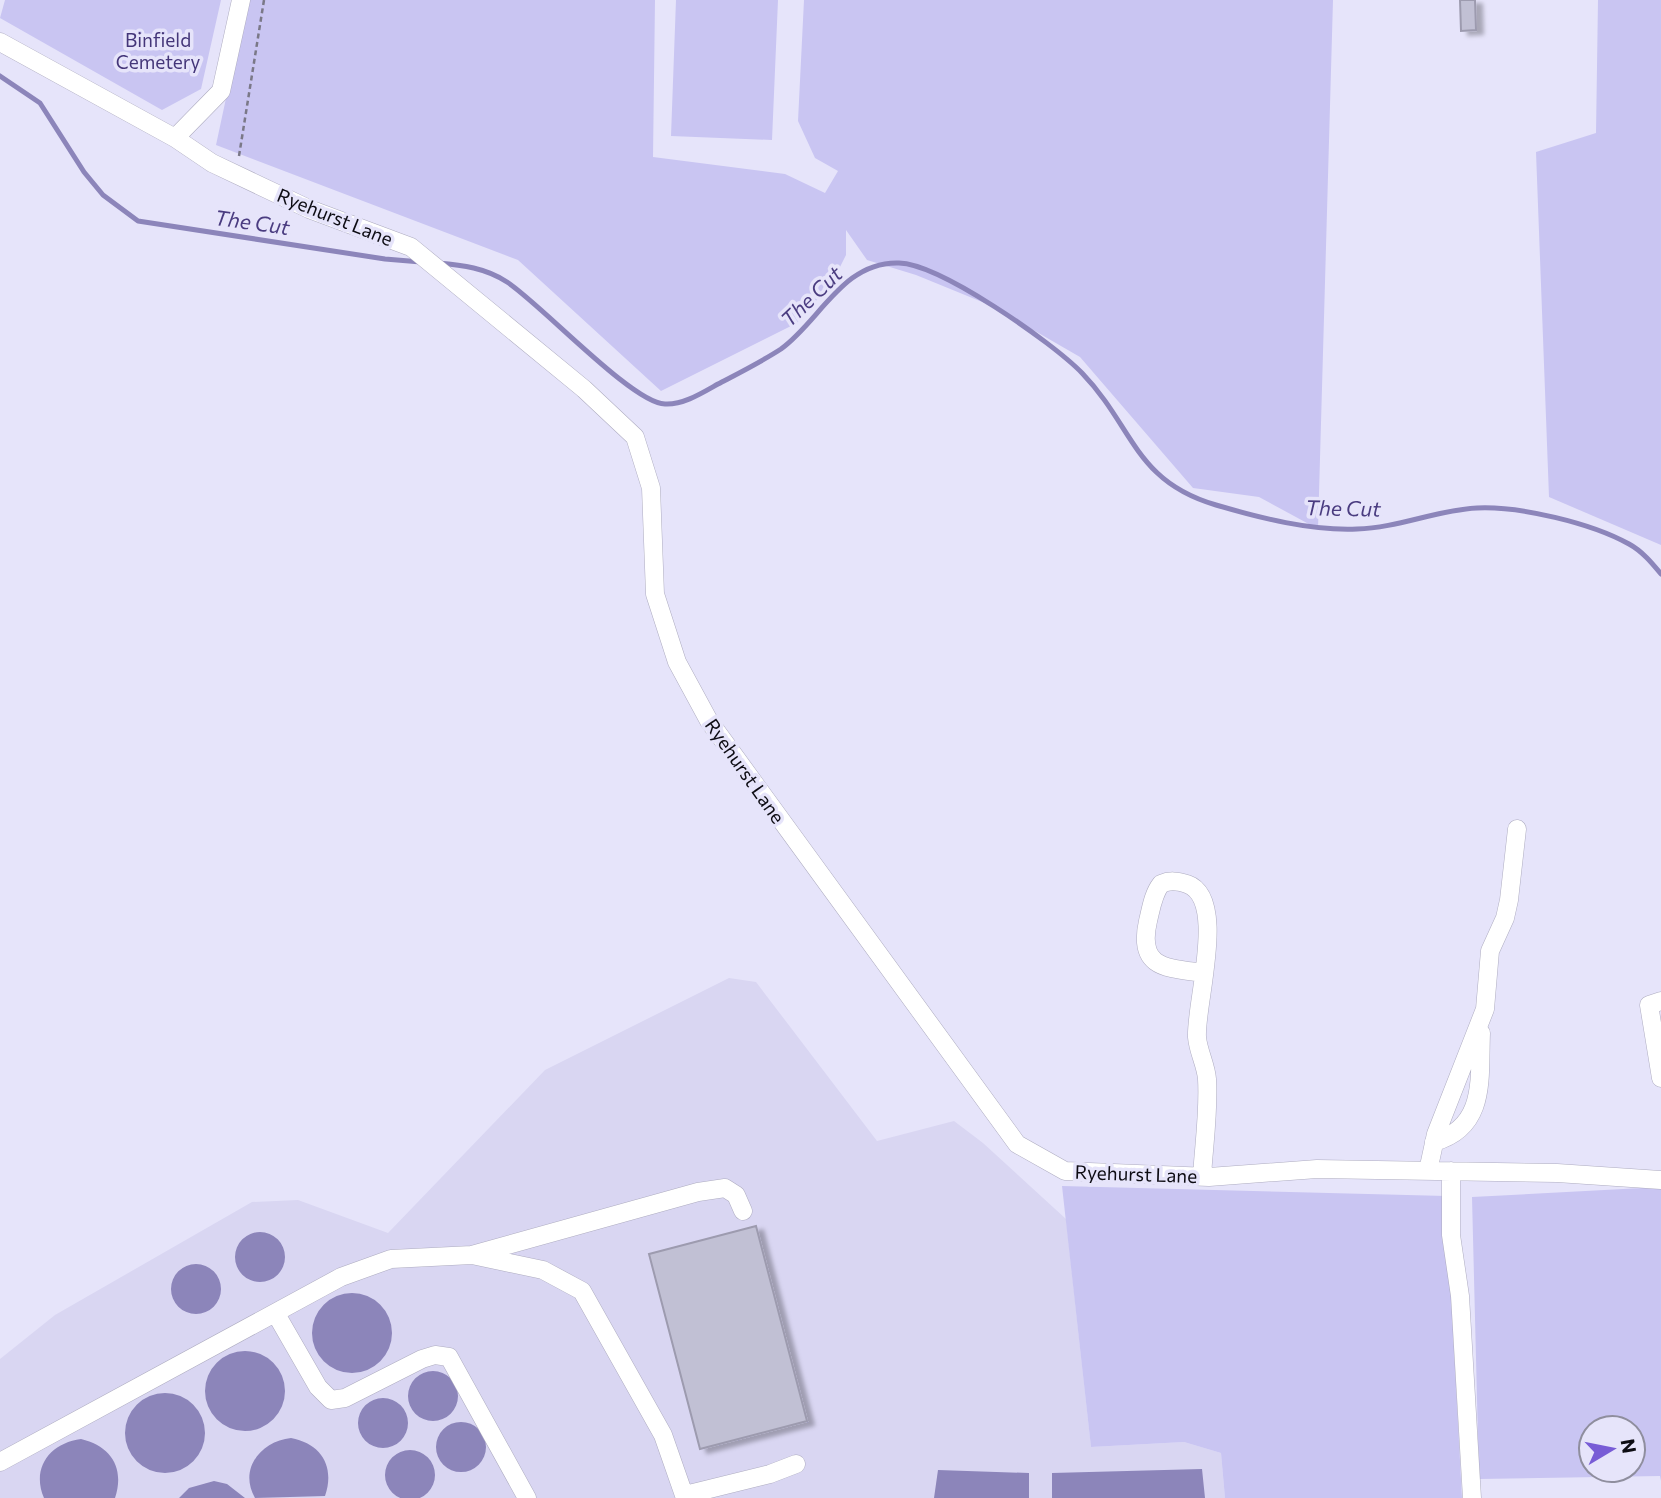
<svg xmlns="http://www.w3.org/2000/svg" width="1661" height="1498" font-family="Commissioner,sans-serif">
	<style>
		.built { fill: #d9d6f2 }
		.green { fill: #c9c5f2; fill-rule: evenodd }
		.water { fill: #8c85ba }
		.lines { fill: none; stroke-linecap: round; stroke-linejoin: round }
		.stream { stroke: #8c85ba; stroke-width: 5 }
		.building { fill: #c1c0d4; stroke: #9d9baf; stroke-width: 2; filter: url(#shadow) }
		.minor-casing { stroke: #aeacc0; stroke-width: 19 }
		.path { stroke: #7a7887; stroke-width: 2.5; stroke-dasharray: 5 3.5; stroke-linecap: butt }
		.minor { stroke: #fff; stroke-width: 18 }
		.labels { text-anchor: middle; stroke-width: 7; stroke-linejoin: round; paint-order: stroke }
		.park-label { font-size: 19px; fill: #443679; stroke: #e6e4fa }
		.street-label { font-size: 19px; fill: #0d0c13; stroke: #e6e4fa }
		.water-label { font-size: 21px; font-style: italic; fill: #4a3c80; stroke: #e6e4fa }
	</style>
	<defs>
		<filter id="shadow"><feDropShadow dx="7" dy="4" stdDeviation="2" flood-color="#0004"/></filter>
	</defs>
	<rect width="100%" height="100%" fill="#e6e4fa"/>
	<path class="built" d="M729 978 756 982 877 1141 954 1121 983 1143 1066 1219 1091 1447 1184 1442 1221 1453 1225 1498H0V1359L55 1315 252 1202 298 1200 388 1233 545 1070Z"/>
	<path class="green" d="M5 0H221L201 89 162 110 0 18Z
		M247 0H655L653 157 785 174 825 193 838 171 815 158 798 121 804 0H1333L1318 529 1259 497 1193 488 1080 357 992 306 916 275 867 260 846 230V255L833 281 797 323 661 391 518 260 216 145Z
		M676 0H778L772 140 671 136Z
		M1598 0H1661V545L1549 497 1536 152 1596 133Z
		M1062 1186 1446 1196 1462 1498H1225L1221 1453 1184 1442 1091 1447Z
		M1661 1187V1481L1660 1476 1479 1479 1472 1197ZM1591 1428H1633V1470H1591Z"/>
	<path class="water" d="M235 1257a25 25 0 1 1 50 0a25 25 0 1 1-50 0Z
		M171 1289a25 25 0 1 1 50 0a25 25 0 1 1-50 0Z
		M312 1333a40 40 0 1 1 80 0a40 40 0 1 1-80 0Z
		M205 1391a40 40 0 1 1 80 0a40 40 0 1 1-80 0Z
		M408 1396a25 25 0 1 1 50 0a25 25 0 1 1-50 0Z
		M125 1433a40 40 0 1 1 80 0a40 40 0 1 1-80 0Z
		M358 1423a25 25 0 1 1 50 0a25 25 0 1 1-50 0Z
		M436 1447a25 25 0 1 1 50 0a25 25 0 1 1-50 0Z
		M291 1438C322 1444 335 1467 325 1496L255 1498C238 1468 262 1441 291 1438Z
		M81 1439C111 1446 125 1468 115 1498H44C31 1468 50 1443 81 1439Z
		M385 1475a25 25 0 1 1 50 0a25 25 0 1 1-50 0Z
		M1202 1469 1205 1498H1052V1473Z
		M938 1470 1029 1473V1498H934Z
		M214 1481 227 1484 245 1498H179L189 1488Z"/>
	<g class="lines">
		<path class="stream" d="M0 76 40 103 84 172 103 195 138 221 385 259 421 262
			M438 263C462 265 486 268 507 282 541 304 632 403 665 404 683 405 702 393 718 384 739 373 761 362 781 349 820 321 843 261 899 263 940 264 1052 342 1082 373 1134 427 1134 481 1216 505 1260 518 1311 531 1357 529 1398 528 1436 510 1477 508 1520 506 1591 523 1629 544 1642 551 1652 563 1661 574"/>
	</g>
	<path class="building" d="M1460 0H1475L1476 30 1461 31Z
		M756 1226 807 1421 700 1449 649 1254Z"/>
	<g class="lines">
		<defs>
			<path id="minor" d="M0 42 175 138 212 163 309 209 411 247 584 389 635 437 651 488 655 594 677 662 709 721 1017 1144 1065 1171 1209 1177 1317 1169 1557 1173 1661 1180
				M175 138 221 91 241 0
				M1661 1001 1649 1005 1661 1078
				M1434 1142C1487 1127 1479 1078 1481 1033
				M1428 1171 1436 1134 1485 1009 1490 951 1505 918 1509 900 1517 829
				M1451 1171V1235L1460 1296 1472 1498
				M1202 1176C1204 1144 1209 1111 1207 1079 1206 1065 1198 1051 1197 1037 1195 1004 1228 898 1187 884 1177 881 1170 880 1161 884 1153 894 1151 909 1148 921 1137 969 1167 968 1204 973
				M472 1255 698 1192 725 1188 736 1195 743 1211
				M276 1314 318 1387 331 1400 345 1398 422 1359 435 1355 449 1357 527 1498
				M0 1462 341 1277 391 1259 472 1255 543 1270 582 1291 663 1435 685 1498
				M685 1495 770 1474 796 1464"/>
		</defs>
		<use href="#minor" class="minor-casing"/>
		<path class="path" d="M239 156 264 0"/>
		<use href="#minor" class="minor"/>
	</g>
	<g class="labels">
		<g class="park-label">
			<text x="158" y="47">Binfield<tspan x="158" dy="22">Cemetery</tspan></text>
		</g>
		<g class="street-label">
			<text transform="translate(335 217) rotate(22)" y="7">Ryehurst Lane</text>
			<text transform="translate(745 771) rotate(55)" y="7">Ryehurst Lane</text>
			<text transform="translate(1136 1174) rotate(2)" y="7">Ryehurst Lane</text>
		</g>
		<g class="water-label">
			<text transform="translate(252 223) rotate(8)" y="7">The Cut</text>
			<text transform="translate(812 297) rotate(-44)" y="7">The Cut</text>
			<text transform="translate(1343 509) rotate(1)" y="7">The Cut</text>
		</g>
	</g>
	<g transform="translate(1612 1449) rotate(80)"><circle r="33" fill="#e6e4fa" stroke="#8f8e9e" stroke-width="2"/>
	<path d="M0-5L12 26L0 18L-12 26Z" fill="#785cd6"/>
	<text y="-10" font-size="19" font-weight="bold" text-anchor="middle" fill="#0d0c13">N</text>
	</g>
</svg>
